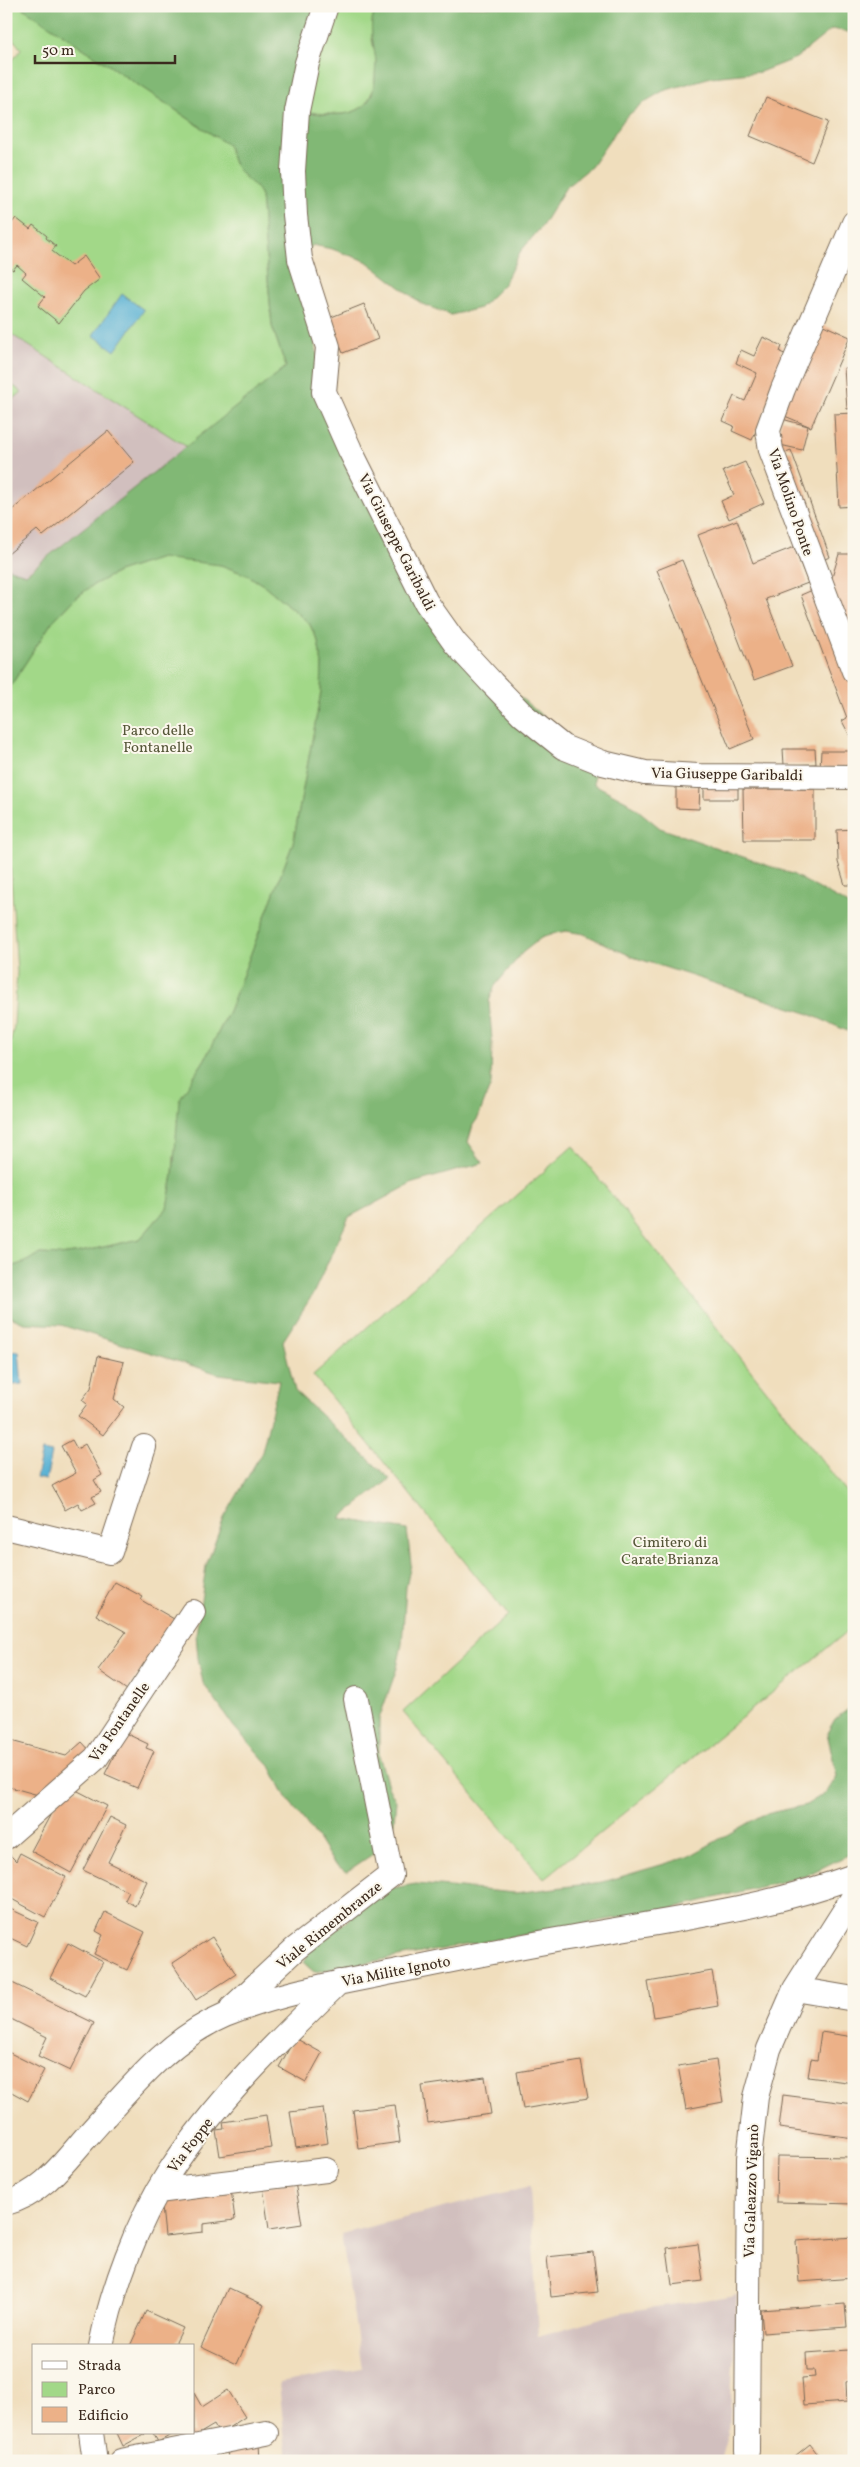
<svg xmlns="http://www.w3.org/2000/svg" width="860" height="2467" font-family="Vollkorn,serif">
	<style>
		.industrial { fill: #d1bfbe }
		.green { fill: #a2d888; stroke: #6e8153 }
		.forest { fill: #81b874; stroke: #5e7149 }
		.water { fill: #56b0d3; stroke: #486d78 }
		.building { fill: #ecb188 }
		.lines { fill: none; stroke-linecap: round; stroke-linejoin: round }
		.minor-casing { stroke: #7a6956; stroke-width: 26 }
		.minor { stroke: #fff; stroke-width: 24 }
		.labels { text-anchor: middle; stroke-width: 4; stroke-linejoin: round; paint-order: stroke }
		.street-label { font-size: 15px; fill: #3b2a1e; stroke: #fbf7ec }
		.park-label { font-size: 15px; fill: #555638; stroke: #fbf7ec }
	</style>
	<rect width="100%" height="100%" fill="#fbf7ec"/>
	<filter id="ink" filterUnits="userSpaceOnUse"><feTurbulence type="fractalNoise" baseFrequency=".02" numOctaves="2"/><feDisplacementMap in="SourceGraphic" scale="10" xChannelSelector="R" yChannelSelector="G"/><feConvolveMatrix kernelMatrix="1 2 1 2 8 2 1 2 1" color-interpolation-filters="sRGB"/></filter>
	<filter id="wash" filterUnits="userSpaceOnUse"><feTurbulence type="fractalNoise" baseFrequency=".0096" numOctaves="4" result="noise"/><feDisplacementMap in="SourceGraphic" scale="20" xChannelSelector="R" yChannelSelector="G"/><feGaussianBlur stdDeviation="1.12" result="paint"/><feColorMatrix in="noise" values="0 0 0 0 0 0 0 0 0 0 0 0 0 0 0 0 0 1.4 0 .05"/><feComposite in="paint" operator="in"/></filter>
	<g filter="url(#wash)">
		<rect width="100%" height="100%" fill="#f0debd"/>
		<path class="industrial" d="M6 331 187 447 25 574 6 568V405L22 392 6 381Z
			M530 2186 538 2336 622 2312 737 2295 729 2432 721 2461H287L279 2383 362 2368 341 2234Z"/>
		<path class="green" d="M6 6H20L228 145 234 164 258 187 261 196 272 326 286 367 187 447 6 331V69L21 49 6 30Z
			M335 6H405L378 7C376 15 372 25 372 34 371 42 376 52 376 60 376 118 351 118 302 111Z
			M6 381 22 392 6 405Z
			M173 557 221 565 247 575 265 586 309 623 318 641 322 664 321 692 293 843 229 1011 205 1059 194 1076 174 1156 173 1175 167 1208 140 1239 81 1252 60 1255 40 1254 23 1263 6 1268V1063L14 1026 17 972 6 795V693L52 622 74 599 93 585 118 572 161 558Z
			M573 1146 854 1501V1626L544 1879 403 1712 508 1615 313 1375Z"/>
		<path class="forest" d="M20 6H318L297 111C331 115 372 124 375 78 375 70 377 62 375 55 373 39 367 21 378 7L854 6V33L832 29 796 58 760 72 711 77 663 91 643 103 625 118 591 167 566 187 542 226 520 252 504 284 480 308 451 315 422 304 366 261 332 249 313 245 300 259 324 392 455 643 594 759V784L628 802 660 828 792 874 854 908V1034L807 1013 633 957 584 934 566 931 556 933 541 938 522 953 494 987 489 1002 492 1040 491 1084 478 1118 473 1125 468 1142 483 1163 413 1183 349 1217 313 1294 283 1341 295 1391 390 1479 340 1518 407 1530 411 1564 406 1587 402 1644 397 1668 379 1719V1755L388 1786 396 1801 393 1830 373 1854 346 1872 333 1862 319 1840 286 1797 270 1766 234 1727 203 1683 198 1658 196 1634 206 1566 224 1518 262 1452 279 1381 219 1374 61 1325 24 1323 6 1315V1268L23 1263 40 1254 60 1255 81 1252 140 1239 167 1208 173 1175 179 1100 205 1059 229 1011 293 843 321 692 322 664 318 641 309 623 265 586 247 575 221 565 161 558 118 572 93 585 74 599 52 622 6 693V568L26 574 286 367 272 326 261 196C256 184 247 181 240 172 233 164 231 155 228 145Z
			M854 1705V1852L805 1876 673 1908 314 1972 304 1963 309 1951 387 1889 416 1884 515 1893 603 1882 688 1857 762 1815 806 1805 827 1792 837 1776 827 1733 835 1719Z"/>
		<path class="water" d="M122 294 144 310 115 351 93 335Z
			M19 1351 22 1384 6 1386V1352Z
			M42 1451 52 1453 46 1480 36 1478Z"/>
		<g id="blocks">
			<path class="building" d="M766 97 828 122 812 162 750 136Z
				M16 218 30 229 33 225 47 236 46 238 56 246 52 251 71 266 84 256 100 279 84 291 59 323 38 306 45 297 22 278 26 273 17 265 13 270 6 266V230Z
				M364 304 378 339 343 353 329 318Z
				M819 323 850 337 811 427 780 414Z
				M763 337 782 346 780 352 789 356 752 440 732 431 734 426 723 421 734 396 745 401 757 373 736 363 741 350 754 356Z
				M854 367V408L847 409 844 368Z
				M854 413V506L839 507 834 414Z
				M782 419 808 426 802 450 780 445 777 439Z
				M108 431 134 462 43 536 37 530 8 554 6 551V503L12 510Z
				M791 450 830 557 819 561 780 454Z
				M745 462 764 503 729 519 721 501 734 495 723 471Z
				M737 520 753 563 794 547 808 583 766 599 792 666 754 680 698 535Z
				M839 554H854V656L831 581Z
				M682 560 754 739 730 749 657 570Z
				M817 588 854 685V744L842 721 847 718 801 595Z
				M854 745V767L820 768 821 751H849Z
				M783 749H815L816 764 784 765Z
				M676 786 700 787 699 809 676 808Z
				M850 786H854V828H852Z
				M704 787H738V799H704Z
				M743 789H815V840H744Z
				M854 829V885H845L838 862 837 830Z
				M98 1356 124 1362 114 1399 124 1407 103 1435 78 1416 87 1404 82 1400 91 1388Z
				M72 1440 77 1449 85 1444 102 1475 94 1480 101 1492 92 1497 96 1503 82 1510 78 1503 65 1510 52 1486 76 1473 61 1446Z
				M115 1582 143 1597 141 1600 174 1619 162 1642 127 1690 98 1670 126 1632 96 1615Z
				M125 1733 148 1744 146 1748 154 1751 137 1788 105 1774Z
				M11 1741 66 1756 82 1742 92 1753 42 1796 6 1786V1755Z
				M76 1790 107 1806 71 1873 31 1851 61 1795Z
				M110 1817 126 1825 108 1862 147 1881 135 1906 125 1900 129 1892 83 1870Z
				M6 1851 16 1861 20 1853 66 1877 45 1917 6 1896Z
				M6 1907 38 1922 27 1946 6 1936Z
				M105 1912 145 1932 127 1970 94 1954 103 1935 96 1931Z
				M212 1937 236 1974 196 2000 172 1963Z
				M68 1943 103 1962 85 1996 50 1978Z
				M712 1971 718 2006 654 2017 648 1982Z
				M6 1980 94 2023 70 2071 38 2056 47 2037 9 2018 6 2024Z
				M821 2032 854 2037V2083L808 2077 811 2059 817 2060Z
				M295 2038 322 2053 306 2082 279 2067Z
				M6 2051 44 2070 28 2101 6 2089Z
				M716 2060 723 2102 686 2109 678 2066Z
				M581 2061 588 2098 523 2109 517 2072Z
				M485 2077 491 2114 428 2123 422 2086Z
				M783 2095 854 2104V2138L779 2128Z
				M395 2105 400 2142 358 2148 353 2110Z
				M323 2108 328 2143 296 2148 290 2112Z
				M266 2115 271 2148 220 2156 216 2130 224 2129 223 2122Z
				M777 2156 854 2157V2204L776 2202Z
				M295 2182 302 2224 269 2229 263 2187Z
				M231 2189 235 2220 203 2224V2232L165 2236 161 2197Z
				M854 2237V2278L799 2282 796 2241Z
				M698 2244 703 2281 672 2285 667 2248Z
				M593 2252 598 2292 551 2297 547 2257Z
				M228 2288 264 2305 237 2364 201 2347Z
				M845 2304 847 2327 763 2333 761 2310Z
				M146 2311 183 2328 174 2346H130Z
				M849 2350 850 2381 846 2382 847 2402 804 2405 802 2378 815 2377 814 2370H807L806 2353Z
				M228 2390 245 2417 219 2434 214 2425 187 2441 183 2433H194V2393L202 2407Z
				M117 2433H147L123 2446Z
				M153 2433H175L158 2442Z
				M259 2444 260 2461H228L227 2446Z
				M810 2444 823 2461H791L790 2460Z"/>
		</g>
	</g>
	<g filter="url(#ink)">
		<use href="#blocks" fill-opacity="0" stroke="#7a6956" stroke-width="1"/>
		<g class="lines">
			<defs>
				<path id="minor" d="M326 6 307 63 297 111 293 171 295 215 300 259 328 347 324 392 350 450 426 602 455 643 492 683 523 715 563 747 603 763 645 773 698 776 854 777
					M854 223 783 389 768 430 771 450 854 671
					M6 1527 110 1552 144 1447
					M6 1837 96 1758 193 1612
					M795 1989 854 1999
					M232 2008 295 1949 391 1875 356 1699
					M158 2191 326 2170
					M6 2203C42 2194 64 2162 88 2135 128 2091 168 2039 225 2015 279 1993 337 1983 393 1972 461 1958 529 1944 597 1933 685 1918 770 1907 854 1876
					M101 2346C112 2290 137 2222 168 2174 214 2103 279 2040 339 1982
					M91 2433 95 2461
					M747 2451 749 2158 756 2097 769 2049 795 1989 854 1896
					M121 2461 266 2433"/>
			</defs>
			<use href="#minor" class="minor-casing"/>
			<use href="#minor" class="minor"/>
		</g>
	</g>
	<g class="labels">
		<g class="street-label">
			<text transform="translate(791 502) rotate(71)" y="5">Via Molino Ponte</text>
			<text transform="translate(397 542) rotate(63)" y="5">Via Giuseppe Garibaldi</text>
			<text transform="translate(727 774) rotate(1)" y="5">Via Giuseppe Garibaldi</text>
			<text transform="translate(119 1722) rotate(-55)" y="5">Via Fontanelle</text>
			<text transform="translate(329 1925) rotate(-39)" y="5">Viale Rimembranze</text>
			<text transform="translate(396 1971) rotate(-11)" y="5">Via Milite Ignoto</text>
			<text transform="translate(190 2145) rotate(-53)" y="5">Via Foppe</text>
			<text transform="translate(751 2191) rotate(-88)" y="5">Via Galeazzo Viganò</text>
		</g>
		<g class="park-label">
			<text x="158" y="735">Parco delle<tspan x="158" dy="17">Fontanelle</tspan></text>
			<text x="670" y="1547">Cimitero di<tspan x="670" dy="17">Carate Brianza</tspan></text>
		</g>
	</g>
	<rect width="860" height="2467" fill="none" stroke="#fbf7ec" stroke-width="25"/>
	<rect x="32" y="2344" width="162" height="90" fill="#fbf7ec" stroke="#aea59a"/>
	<rect x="42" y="2361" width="25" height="8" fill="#ffffff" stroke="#aea59a"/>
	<text x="78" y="2370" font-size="15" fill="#3b2a1e">Strada</text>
	<rect x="42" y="2382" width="25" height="15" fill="#a2d888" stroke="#aea59a"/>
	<text x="78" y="2394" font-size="15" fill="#3b2a1e">Parco</text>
	<rect x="42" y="2407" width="25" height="15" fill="#ecb188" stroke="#aea59a"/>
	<text x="78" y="2420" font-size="15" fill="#3b2a1e">Edificio</text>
	<path d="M35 55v8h140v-8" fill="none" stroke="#3b2a1e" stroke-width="2.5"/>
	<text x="42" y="55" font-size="15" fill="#3b2a1e" stroke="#fbf7ec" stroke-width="4" paint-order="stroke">50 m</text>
</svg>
